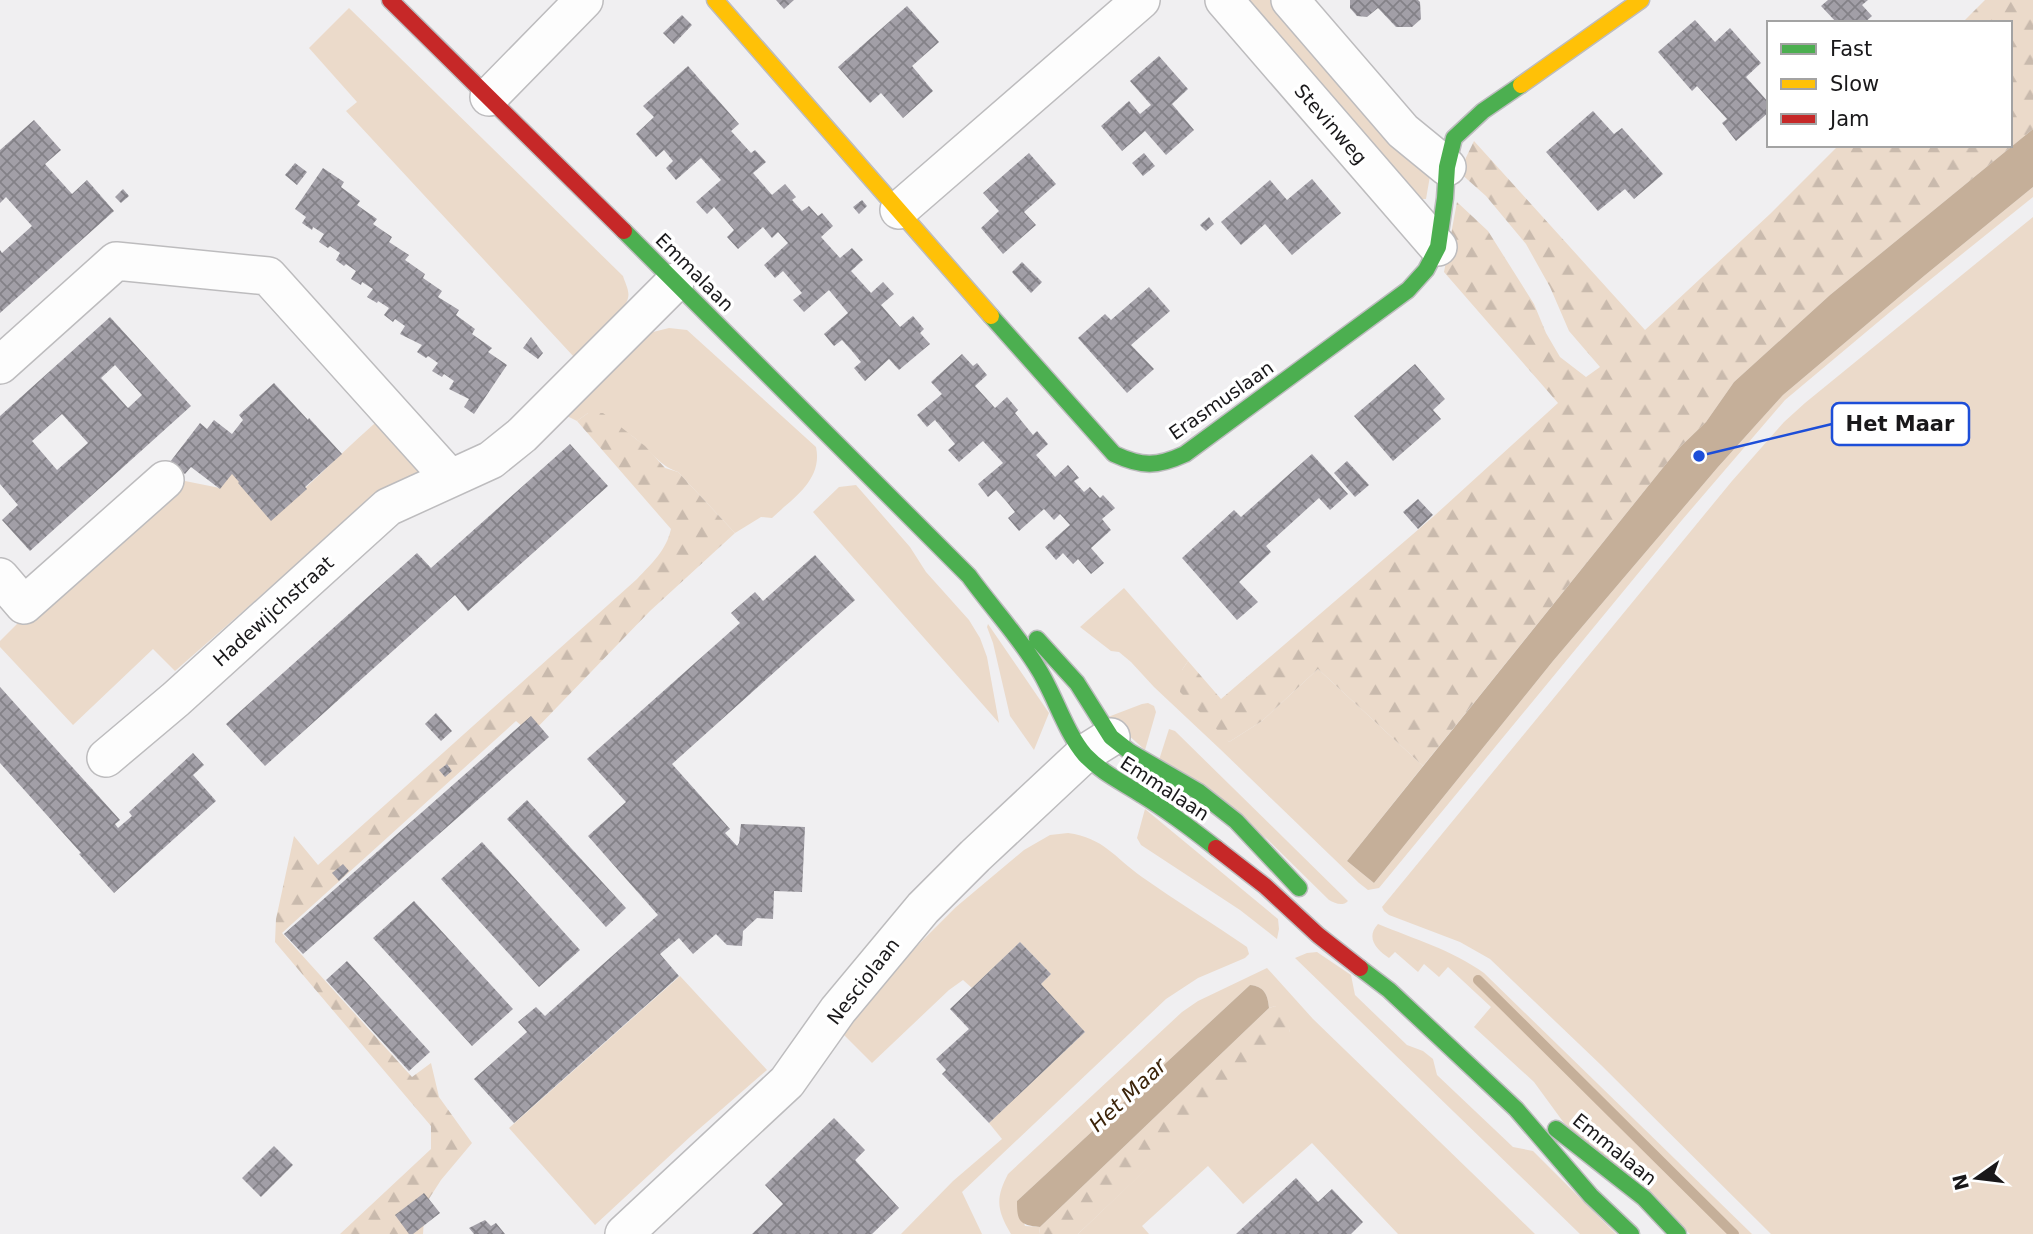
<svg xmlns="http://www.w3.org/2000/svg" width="2033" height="1234" font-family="'DejaVu Sans',sans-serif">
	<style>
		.grass { fill: #ebdaca }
		.forest { fill: url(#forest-firs) }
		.water { fill: #c5af99 }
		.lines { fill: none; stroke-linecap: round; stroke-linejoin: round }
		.stream { stroke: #c5af99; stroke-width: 10 }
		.building { fill: url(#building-cross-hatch); fill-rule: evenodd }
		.street-casing { stroke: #bdbcbe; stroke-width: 40 }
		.fast-casing { stroke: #bdbcbe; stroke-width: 19 }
		.slow-casing { stroke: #bdbcbe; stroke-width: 19 }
		.jam-casing { stroke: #bdbcbe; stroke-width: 19 }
		.street { stroke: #fdfdfd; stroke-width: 37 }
		.fast { stroke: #4caf50; stroke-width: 16 }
		.slow { stroke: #ffc107; stroke-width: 16 }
		.jam { stroke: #c62828; stroke-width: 16 }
		.labels { text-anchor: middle; stroke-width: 7; stroke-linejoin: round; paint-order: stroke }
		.street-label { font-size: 19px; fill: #19181a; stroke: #fff }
		.water-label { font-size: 21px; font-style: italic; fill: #3c2409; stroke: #fff }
		.leader { fill: none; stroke: #1d4ed8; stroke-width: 2.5 }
		.callout-dot { fill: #1d4ed8; stroke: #fff; stroke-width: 2.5 }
		.callout { fill: #fff; stroke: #1d4ed8; stroke-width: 2.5 }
		.callout-label { font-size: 21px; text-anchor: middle; font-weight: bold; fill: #19181a }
	</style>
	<defs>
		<pattern id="forest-firs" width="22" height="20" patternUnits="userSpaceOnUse" patternTransform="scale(1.75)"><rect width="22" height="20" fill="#ebdaca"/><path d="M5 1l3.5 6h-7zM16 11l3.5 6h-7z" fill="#c9baad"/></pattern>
		<pattern id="building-cross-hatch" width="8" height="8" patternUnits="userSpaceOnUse" patternTransform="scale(1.75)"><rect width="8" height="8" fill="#a29fa7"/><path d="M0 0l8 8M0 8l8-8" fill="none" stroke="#838187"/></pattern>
	</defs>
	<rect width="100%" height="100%" fill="#f0eff1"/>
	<path class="grass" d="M1241 0H1276L1430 176 1426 199H1416Z
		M349 8 623 276C625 283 630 291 628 298 626 311 585 346 574 357L346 111 357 102 309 48Z
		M2033 187V197L1890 312 1785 400 1682 520 1379 888 1368 890 1359 883 1220 749 1154 687 1131 662 1119 652 1111 651 1080 627 1124 588 1188 661 1182 670 1229 742 1262 721 1318 669 1423 766 1347 861 1374 883 1553 661 1718 467 1783 395 1924 276Z
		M2033 217V1234H1771L1601 1065 1490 959 1460 942 1389 915 1384 911 1382 907 1732 481 1784 422 1805 403Z
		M669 328 687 330 816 447C823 480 793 498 772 518L761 517 735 533 678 472C657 465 648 446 629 434 616 426 602 420 588 413L577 421 561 413 641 340 653 332Z
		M383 416 429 470 371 499 175 671 153 649 73 725 0 647V641L18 623 185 481 220 488 232 473 272 519C310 485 345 449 383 416Z
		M856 485 910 547 926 572 969 620 980 638 987 657 999 723 813 512 839 487Z
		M988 624 1049 713 1034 750 1010 716 993 643 987 627Z
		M1148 703 1154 706 1156 712 1145 750 1108 717 1142 704Z
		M1169 729 1175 731 1348 901C1342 907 1335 903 1329 900L1267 839 1159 760Z
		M1145 809 1278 919 1279 929 1277 939 1240 910 1141 845 1137 838Z
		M1068 833C1104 838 1114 857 1142 877 1176 901 1212 923 1247 947L1249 954 1245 958 1198 978 1166 999 962 1192 982 1234H901L953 1181 1002 1139 989 1123 1085 1032 1041 984 1051 974 1020 942 972 988 963 980 949 990 872 1063 841 1032 897 966 956 907 1024 850 1050 835Z
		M1378 924C1414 939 1452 950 1484 973L1752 1234H1690L1564 1123 1534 1082 1474 1027 1491 1007 1448 967 1439 977 1424 964 1418 972 1395 952 1389 958C1377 950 1365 938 1378 924Z
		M1317 952 1351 975 1355 995 1407 1045 1423 1051 1433 1059 1437 1075 1513 1147 1533 1151 1616 1234H1580L1295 958 1307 953Z
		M1267 968 1313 1019 1535 1234H1398L1312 1143 1243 1204 1208 1166 1142 1226 1149 1234H1078L1290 1031 1275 1006 1269 1008C1268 995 1264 986 1250 985L1017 1201 1025 1226 1040 1227 1039 1234H1011C997 1210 995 1199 1008 1174L1182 1012 1198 1001Z
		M680 976 767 1070 691 1136 595 1225 509 1128Z"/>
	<path class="forest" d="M1985 0H2033V129L1830 295 1734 382 1706 422 1678 449 1423 766 1318 669 1262 721 1229 742 1180 692 1182 670 1188 661 1221 699 1434 516 1558 403 1444 272 1457 202 1488 231 1534 304 1546 333 1560 357 1586 377 1600 367 1569 331 1550 287 1526 244 1486 196 1459 172 1474 141 1645 330 1770 214 1839 145H2010V23H1962Z
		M588 413H603L645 446 665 468 678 472 735 533 650 611 531 734 516 721 282 933 412 1077 431 1063 439 1097 472 1143 441 1180 425 1205 423 1234H340L431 1149V1126L275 942 276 919 294 836 318 865 637 579C652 563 666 551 671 529L577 421Z
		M1275 1006 1282 1013 1290 1031 1287 1036 1078 1234H1039L1040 1227 1269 1008Z"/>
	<path class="water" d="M2033 129V187L1924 276 1783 395 1718 467 1553 661 1374 883 1347 861 1678 449 1706 422 1734 382 1830 295Z
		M1250 985C1264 986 1268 995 1269 1008L1040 1227C1019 1225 1017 1221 1017 1201Z"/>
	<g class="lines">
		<path class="stream" d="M1478 980 1734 1234"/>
	</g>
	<path class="building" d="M776 0H794L784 9Z
		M1350 0H1418L1420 2 1421 19 1412 27H1396L1378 8 1367 17 1357 16 1350 8Z
		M1828 0H1868L1862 5 1872 16 1864 23H1837L1821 6Z
		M907 6 939 42 912 66 933 91 903 118 881 93 870 103 838 67Z
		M682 15 692 25 674 44 663 33Z
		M1695 20 1715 42 1730 28 1761 63 1746 77 1769 103V112L1736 141 1722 123 1727 119 1697 86 1692 91 1658 52Z
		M1159 56 1188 89 1172 104 1194 130 1166 155 1145 131 1122 151 1101 126 1129 101 1140 114 1151 105 1130 81Z
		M688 66 739 124 731 131 751 153 755 150 766 162 753 173 772 195 785 184 796 197 792 200 802 211 809 206 818 216 822 213 833 226 821 237 840 258 852 248 863 260 851 271 871 293 883 282 894 294 881 305 900 327 913 316 924 329 920 333 930 344 899 370 889 359 865 381 854 368 861 362 852 351 842 340 834 346 824 334 848 313 839 302 829 290 804 312 793 300 802 293 783 271 775 278 764 265 788 243 778 232 772 238 763 227 738 249 727 237 734 230 714 207 707 214 696 202 721 180 701 158 676 180 666 168 673 161 664 150 656 157 636 134 654 117 643 106Z
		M1593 111 1614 134 1622 128 1663 174 1634 199 1625 189 1598 211 1546 152Z
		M34 120 61 150 45 164 72 194 87 180 114 211 0 313V250L2 253 32 226 6 197 0 203V150Z
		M1029 153 1056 184 1024 212 1036 225 1003 254 981 228 999 211 983 193Z
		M1144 153 1155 166 1143 176 1132 163Z
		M295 163 307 172 297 185 285 175Z
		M323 168 344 182 341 187 360 201 357 205 377 219 373 224 392 237 389 242 409 255 405 260 425 274 423 278 442 291 438 297 459 310 456 315 475 329 472 334 492 348 488 352 507 365 474 414 464 407 469 399 449 389 454 381 444 374 442 377 432 371 438 363 428 356 426 358 417 352 422 345 400 334 405 326 395 319 393 322 384 315 389 308 378 301 377 303 367 297 373 289 362 282 361 285 351 279 356 271 346 264 344 266 336 260 340 253 330 246 328 248 319 242 324 234 313 227 312 230 302 223 306 217 295 209Z
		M1312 179 1341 213 1292 255 1265 224 1241 245 1221 222 1270 180 1287 200Z
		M123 189 129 196 121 203 115 197Z
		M862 200 867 206 859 214 853 207Z
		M1209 217 1214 224 1206 231 1200 225Z
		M1022 262 1042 282 1031 293 1012 272Z
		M1149 287 1170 311 1131 345 1154 369 1127 393 1078 338 1105 314 1111 320Z
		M110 317 191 406 30 551 2 520 18 505 0 484V416ZM115 365 142 395 128 408 101 378ZM62 414 88 443 57 470 32 441Z
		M531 337 543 353 538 359 523 348Z
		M962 354 973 366 977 363 987 375 975 386 995 408 1007 397 1018 410 1015 413 1033 435 1037 431 1048 444 1036 455 1055 477 1068 465 1079 478 1074 481 1084 492 1090 487 1100 498 1103 495 1115 508 1102 519 1111 530 1091 548 1104 563 1091 574 1078 559 1073 564 1063 553 1056 560 1045 547 1070 525 1060 514 1054 520 1044 509 1019 531 1008 518 1015 512 1006 501 996 490 988 497 978 484 1003 463 983 441 959 462 948 450 955 444 935 420 927 427 917 415 942 394 931 382Z
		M1415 364 1445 399 1433 410 1441 419 1393 461 1354 416Z
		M274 383 308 420 309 418 342 454 305 487 307 489 271 521 238 483 239 482 232 474 220 489 191 467 185 474 170 462 200 423 207 429 214 420 232 434 243 420 239 415Z
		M570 444 608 486 468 611 455 595 265 766 226 724 417 553 431 568Z
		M1312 454 1348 494 1330 510 1319 498 1266 546 1271 552 1239 582 1258 602 1237 620 1182 558 1234 510 1241 517Z
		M1347 461 1369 485 1355 497 1334 473Z
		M1418 499 1433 515 1418 529 1403 512Z
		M815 555 855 600 672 764 730 829 725 833 737 846 739 843 741 824 805 827 802 892 774 891 773 919 757 918 743 931 742 946 727 945 716 934 693 954 679 938 660 954 679 976 514 1123 474 1079 527 1032 518 1022 536 1007 545 1016 658 915 588 836 626 802 587 759 740 623 731 613 755 592 763 601Z
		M0 687 120 820 115 824 118 828 132 816 129 812 193 753 204 765 193 775 216 801 114 893 79 854 81 853 0 763Z
		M436 713 452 731 441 741 425 724Z
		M531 716 549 737 303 954 284 934Z
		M447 764 452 771 445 777 439 770Z
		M527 800 626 908 606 927 507 819Z
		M482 842 580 950 539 987 441 879Z
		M343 864 349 871 339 881 332 873Z
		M414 901 513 1009 472 1046 373 938Z
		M1020 942 1051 974 1041 984 1085 1032 989 1123 942 1074 946 1070 936 1059 969 1029 950 1009Z
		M347 961 430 1052 409 1071 326 980Z
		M834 1118 865 1150 855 1160 899 1208 872 1234H752L783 1204 765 1185Z
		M274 1146 293 1165 261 1197 242 1178Z
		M1296 1178 1318 1202 1332 1189 1363 1222 1351 1234H1236Z
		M424 1193 440 1213 413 1234H409L395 1215Z
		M485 1220 491 1226 496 1223 505 1234H474L469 1228Z"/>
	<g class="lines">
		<defs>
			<path id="street" d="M1224 0 1438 247
				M1290 0 1403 131 1447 167
				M489 97 584 0
				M899 210 1141 0
				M0 365 116 261 268 276 450 478
				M0 577 24 605 165 480
				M106 758 176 699 388 507 491 460 522 435 675 282
				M624 1234 787 1082 838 1010 923 908 975 856 1084 754 1111 737"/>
			<path id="fast" d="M624 231 969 576C992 608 1019 636 1039 670 1055 696 1066 733 1085 755 1102 773 1122 782 1142 795 1168 811 1192 829 1216 848
				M991 316 1114 454C1142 467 1157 467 1185 454L1408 290 1426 270 1438 247 1445 198 1447 167 1454 138 1483 111 1521 85
				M1037 639 1077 683 1111 737 1130 752 1199 792 1236 821 1299 888
				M1360 968 1389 990 1516 1109 1591 1196 1631 1234
				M1556 1129 1644 1198 1678 1234"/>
			<path id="slow" d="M715 0 991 316
				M1521 85 1641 0"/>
			<path id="jam" d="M390 0 624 231
				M1216 848 1265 886 1318 935 1360 968"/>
		</defs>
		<use href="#street" class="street-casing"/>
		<use href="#fast" class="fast-casing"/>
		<use href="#slow" class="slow-casing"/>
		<use href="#jam" class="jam-casing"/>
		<use href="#street" class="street"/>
		<use href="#fast" class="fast"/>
		<use href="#slow" class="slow"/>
		<use href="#jam" class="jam"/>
	</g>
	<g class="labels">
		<g class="street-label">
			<text transform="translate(1331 124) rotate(49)" y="7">Stevinweg</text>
			<text transform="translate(695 272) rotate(45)" y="7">Emmalaan</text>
			<text transform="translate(1221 400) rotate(-35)" y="7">Erasmuslaan</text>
			<text transform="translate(273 611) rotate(-42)" y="7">Hadewijchstraat</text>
			<text transform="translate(1165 788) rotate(33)" y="7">Emmalaan</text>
			<text transform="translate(863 981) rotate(-52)" y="7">Nesciolaan</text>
			<text transform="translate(1615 1149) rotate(39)" y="7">Emmalaan</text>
		</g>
		<g class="water-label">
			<text transform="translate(1128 1095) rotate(-43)" y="7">Het Maar</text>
		</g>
	</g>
	<path class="leader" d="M1699 456L1832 424"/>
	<circle class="callout-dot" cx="1699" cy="456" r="7"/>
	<rect class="callout" x="1832" y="403" width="137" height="42" rx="7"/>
	<g class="callout-label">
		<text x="1900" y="431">Het Maar</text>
	</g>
	<rect x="1767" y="21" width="245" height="126" fill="#ffffff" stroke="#a3a3a3" stroke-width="2"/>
	<rect x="1781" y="44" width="35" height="10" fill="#4caf50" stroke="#a3a3a3" stroke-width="2"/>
	<text x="1830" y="56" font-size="21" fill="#19181a">Fast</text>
	<rect x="1781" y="79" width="35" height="10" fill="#ffc107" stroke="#a3a3a3" stroke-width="2"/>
	<text x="1830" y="91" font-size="21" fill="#19181a">Slow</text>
	<rect x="1781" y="114" width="35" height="10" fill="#c62828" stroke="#a3a3a3" stroke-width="2"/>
	<text x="1830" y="126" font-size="21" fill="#19181a">Jam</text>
	<g transform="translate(1977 1178) rotate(256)" stroke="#ffffff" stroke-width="5" paint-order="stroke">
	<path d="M0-5L12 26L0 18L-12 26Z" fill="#19181a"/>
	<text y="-10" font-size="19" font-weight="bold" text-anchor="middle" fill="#19181a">N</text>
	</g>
</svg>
